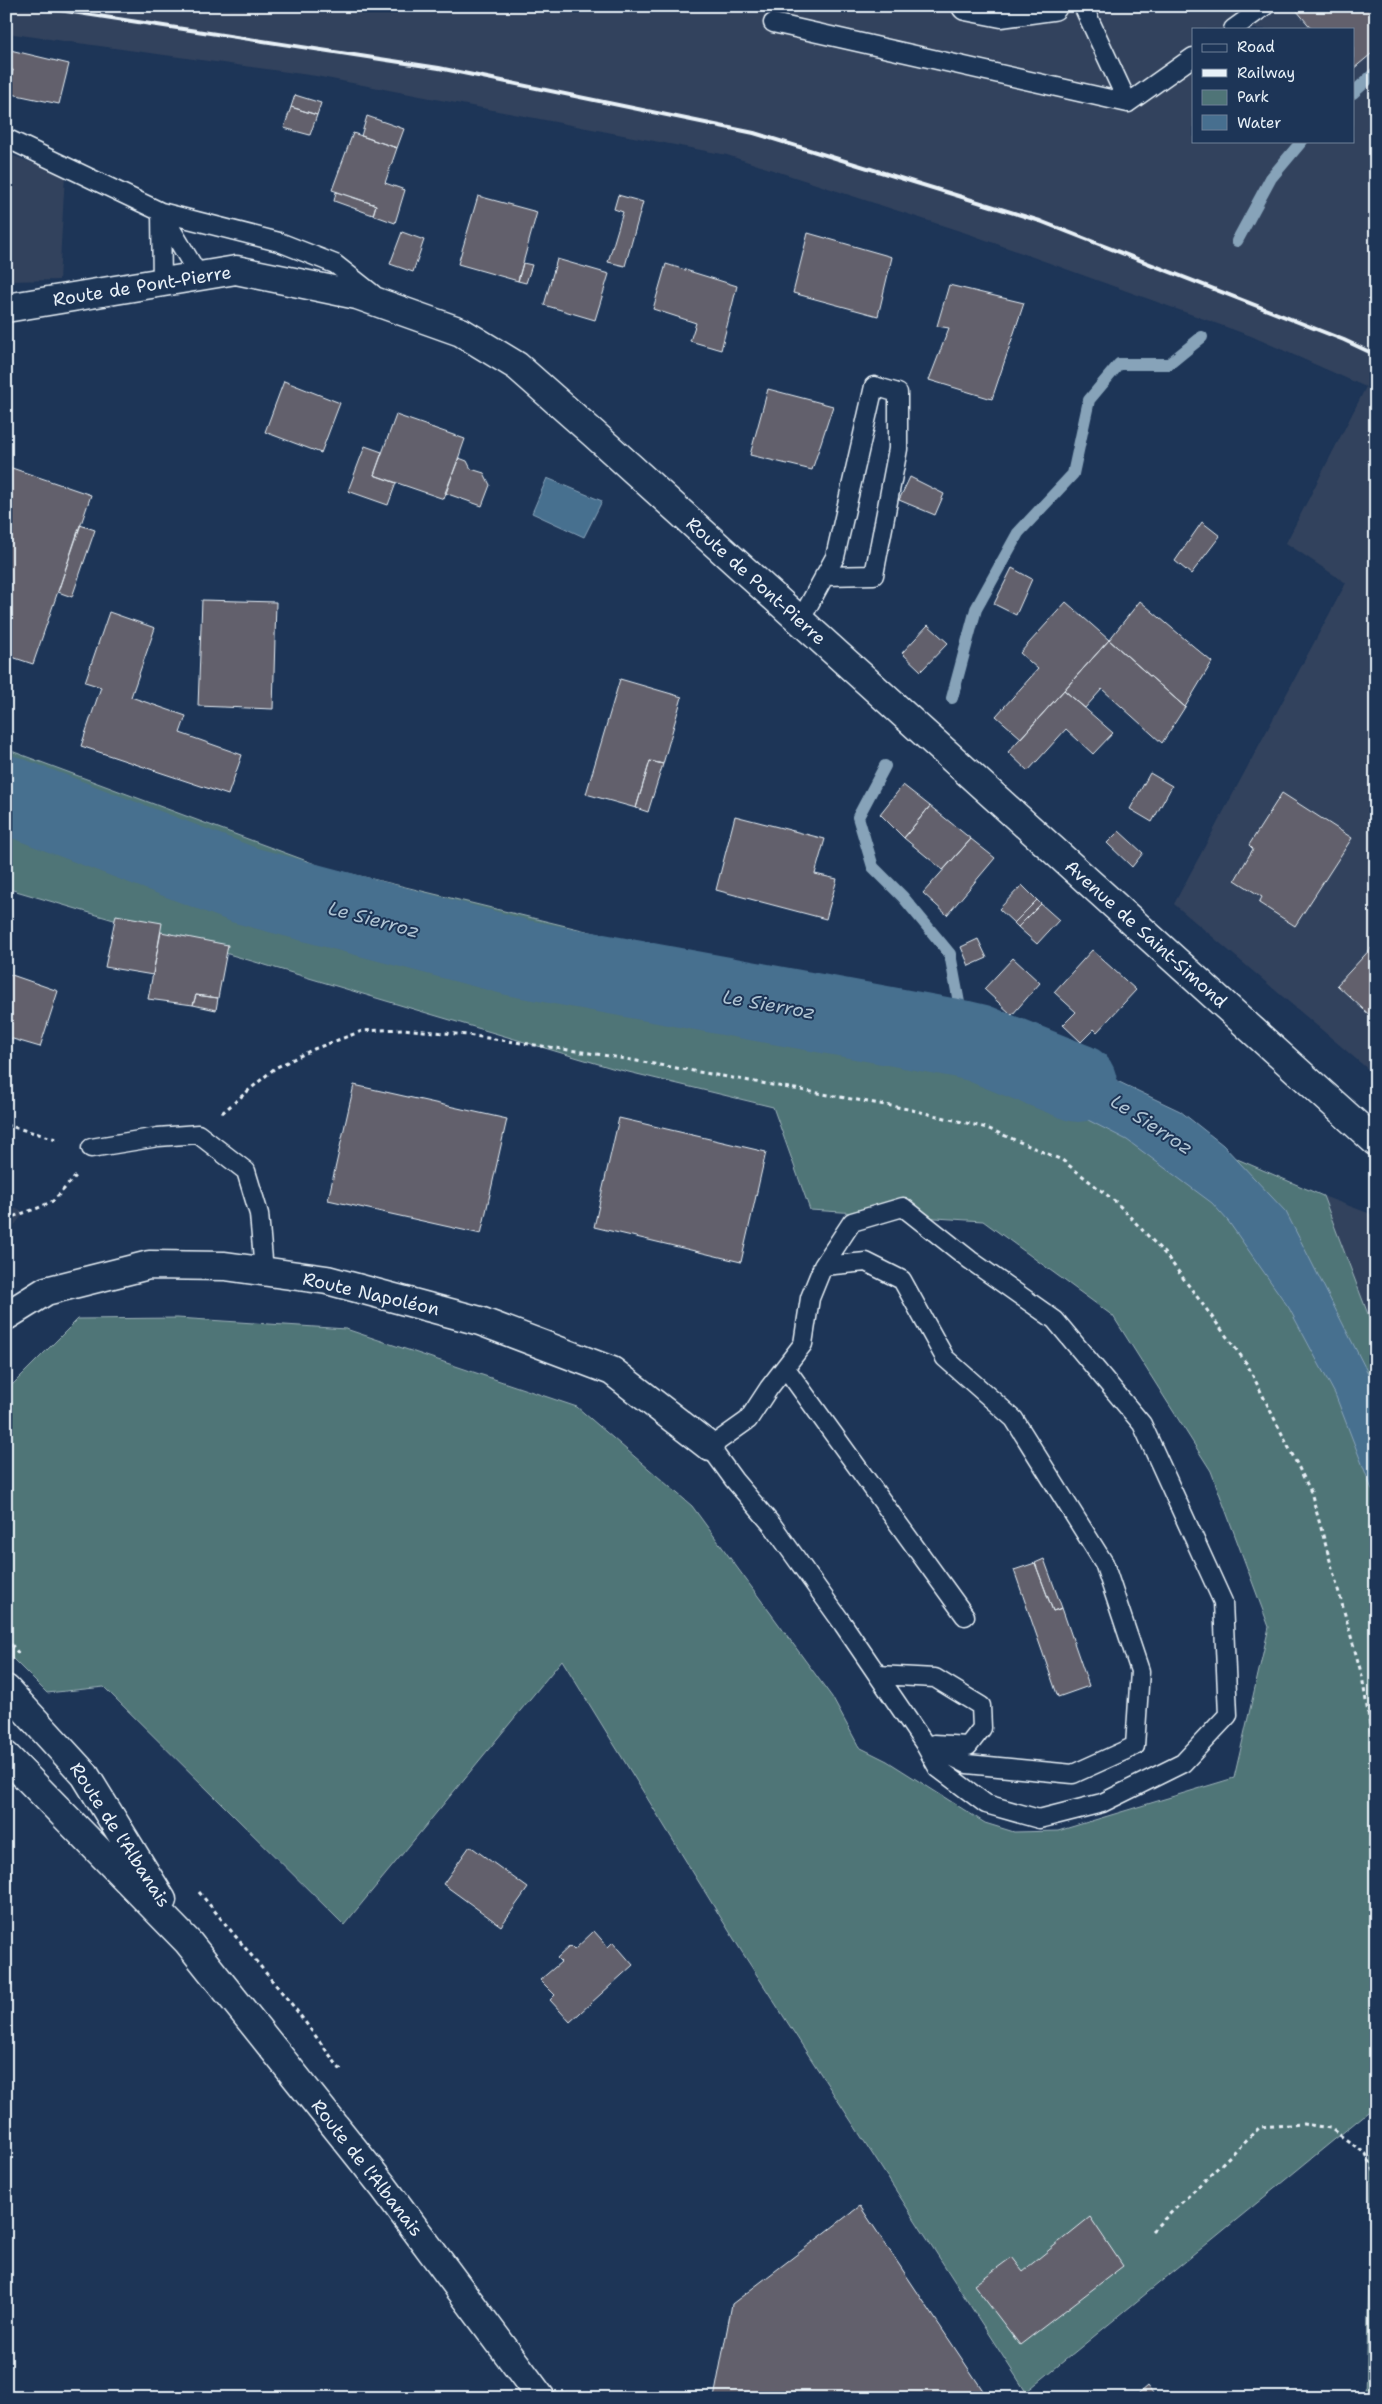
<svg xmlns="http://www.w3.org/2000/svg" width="1382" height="2404" font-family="'Shantell Sans',sans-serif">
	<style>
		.built { fill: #32425d; fill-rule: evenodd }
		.green { fill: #4f7477; stroke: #9cb2b8 }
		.water { fill: #476f8f; stroke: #87a3b9 }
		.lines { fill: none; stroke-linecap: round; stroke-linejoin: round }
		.stream { stroke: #87a3b9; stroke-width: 12 }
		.river { stroke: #476f8f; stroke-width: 78 }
		.building { fill: #62616c; stroke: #e8f1f8 }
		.service-casing { stroke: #e8f1f8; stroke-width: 21 }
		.minor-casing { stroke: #e8f1f8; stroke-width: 31 }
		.tertiary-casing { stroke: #e8f1f8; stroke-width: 31 }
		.secondary-casing { stroke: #e8f1f8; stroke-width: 31 }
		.primary-casing { stroke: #e8f1f8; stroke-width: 31 }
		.path { stroke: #e8f1f8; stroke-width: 3; stroke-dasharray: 4 4; stroke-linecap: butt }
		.service { stroke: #1d3557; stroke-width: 18 }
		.minor { stroke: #1d3557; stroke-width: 28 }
		.tertiary { stroke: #1d3557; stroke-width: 28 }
		.secondary { stroke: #1d3557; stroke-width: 28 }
		.primary { stroke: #1d3557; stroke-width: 28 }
		.rail { stroke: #e8f1f8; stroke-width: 4 }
		.labels { text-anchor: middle; stroke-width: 4; stroke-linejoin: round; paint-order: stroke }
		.street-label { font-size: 18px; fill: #e8f1f8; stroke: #1d3557 }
		.water-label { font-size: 19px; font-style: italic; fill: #b0c4d3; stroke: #1d3557 }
	</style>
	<rect width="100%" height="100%" fill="#1d3557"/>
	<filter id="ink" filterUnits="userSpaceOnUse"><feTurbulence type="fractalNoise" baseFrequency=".02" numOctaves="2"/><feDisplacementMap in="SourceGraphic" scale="10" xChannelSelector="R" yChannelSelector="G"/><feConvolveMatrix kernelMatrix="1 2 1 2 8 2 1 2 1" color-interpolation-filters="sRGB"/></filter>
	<g filter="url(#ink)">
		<path class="built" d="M6 6H1376V1076L1174 904 1346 583 1286 543 1366 387 1251 336 972 235 727 155 316 76 6 33ZM1193 29H1353V141H1193Z
			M6 153 65 175 59 280 6 281Z
			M1323 1196 1376 1216V1335Z
			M6 1203 24 1213 6 1236Z"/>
		<path class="green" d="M6 749 323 867 866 999 1323 1196 1376 1335V2398H1366L1373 2108 1026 2392 742 1952 562 1660 344 1925 104 1687 47 1693 6 1652V1391L78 1319 177 1318 346 1329 577 1407 692 1506 832 1697 859 1747 887 1761 985 1823 1014 1832 1058 1831 1234 1778 1269 1627 1211 1471 1113 1316 983 1221 810 1210 773 1107 612 1068 6 888Z"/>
		<path class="water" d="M547 478 602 501 584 537 532 513Z
			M975 1018 1073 1060 1180 1111 1223 1145 1286 1212 1376 1389V1500L1335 1394 1289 1308 1228 1221 1212 1203 1127 1140 1037 1094 982 1070Z"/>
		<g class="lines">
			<path class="stream" d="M1353 93 1376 72
				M1237 241 1271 178 1302 141
				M952 698 976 609 1018 533 1073 474 1089 400 1119 364H1169L1202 337
				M885 766 858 817 873 867 903 897 950 954 960 1008 961 1039"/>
			<path class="river" d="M6 794 244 885 519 958 961 1039 978 1043 1078 1083"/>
		</g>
		<path class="building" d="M1302 6H1376V50L1353 69V29H1312L1297 11Z
			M6 49 69 64 59 104 7 93 13 70 6 69Z
			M6 69 13 70 7 91 6 90Z
			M295 95 321 103 317 115 291 107Z
			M291 107 317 115 310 135 284 128Z
			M367 116 404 129 397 148 361 136Z
			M353 133 397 148 385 183 405 190 395 223 373 215 376 205 332 190Z
			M336 192 376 205 373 215 334 201Z
			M618 195 643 202 625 266 608 262 623 212 614 209Z
			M478 196 537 212 518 281 458 264Z
			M402 232 424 240 413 272 390 264Z
			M808 233 892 257 878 316 793 293Z
			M557 259 609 274 595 320 544 305Z
			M523 263 532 265 526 283 518 281Z
			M666 264 737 286 721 350 690 341 696 323 653 309Z
			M949 285 1024 303 992 399 929 380 949 328 937 326Z
			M284 381 340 403 321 453 265 432Z
			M768 389 833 406 812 470 750 455Z
			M396 415 465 439 444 499 374 475Z
			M365 446 382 452 374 475 396 483 388 505 348 491Z
			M459 458 467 461 471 469 484 473 490 485 482 506 445 493Z
			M6 466 91 495 33 664 6 655Z
			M910 477 944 494 935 515 899 500Z
			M1202 522 1220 536 1191 574 1175 561Z
			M80 525 95 530 72 597 58 592Z
			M1012 568 1032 579 1016 615 994 604Z
			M202 600 276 602 273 709 198 706Z
			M1140 601 1212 662 1185 707 1109 640Z
			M1066 602 1109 640 1021 738 996 716 1038 669 1020 653Z
			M109 612 155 628 131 697 186 716 180 733 242 755 228 795 81 746 101 687 85 682Z
			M928 625 948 643 921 671 902 653Z
			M1109 640 1185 707 1162 743 1102 689 1085 708 1064 690Z
			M620 679 682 697 663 764 650 761 636 808 586 794Z
			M1064 690 1113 733 1093 754 1066 729 1028 771 1008 752Z
			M650 761 663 764 648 812 636 808Z
			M1150 773 1172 786 1152 822 1130 809Z
			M903 785 930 806 904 838 880 814Z
			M1282 793 1352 838 1295 926 1259 903 1262 897 1235 880 1253 849 1249 845Z
			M930 806 971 839 943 870 904 838Z
			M735 816 825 839 815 874 837 879 826 919 716 890Z
			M1119 831 1143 853 1132 867 1107 843Z
			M971 839 995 858 947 915 923 893Z
			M1022 885 1037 900 1014 923 999 909Z
			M1037 900 1041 904 1018 927 1014 923Z
			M1041 904 1059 920 1037 944 1018 927Z
			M116 915 162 923 153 975 105 967Z
			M161 932 228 945 218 998 196 995 193 1005 148 999Z
			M978 939 987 958 969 966 961 947Z
			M1376 943V1021L1337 985Z
			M1092 950 1136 990 1097 1032 1094 1029 1081 1042 1063 1025 1076 1012 1054 992Z
			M1013 958 1040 983 1012 1015 984 989Z
			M6 973 58 991 40 1047 6 1037Z
			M196 995 218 998 216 1010 193 1005Z
			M354 1085 507 1119 481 1234 328 1200Z
			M619 1118 766 1152 741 1262 594 1227Z
			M1376 1328V1359L1369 1357Z
			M1044 1559 1062 1608 1053 1611 1035 1563Z
			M1035 1563 1053 1611 1062 1608 1089 1686 1058 1697 1014 1570Z
			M470 1846 528 1888 501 1926 443 1884Z
			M594 1931 608 1947 613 1942 633 1965 570 2022 550 2000 555 1995 540 1980 561 1962 557 1958 570 1946 574 1950Z
			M860 2206 988 2398H714L732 2304Z
			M1090 2217 1123 2266 1020 2345 974 2285 1012 2257 1023 2271Z
			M1147 2386 1156 2398H1133Z"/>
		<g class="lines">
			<defs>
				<path id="service" d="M1083 6 1128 103 1193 57
					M773 23 1128 103
					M1233 29 1265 6
					M6 138 161 212 279 242 335 264 373 294
					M161 212 199 276
					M161 213 162 282
					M800 621 835 557 874 386 898 393V449L874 575 824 576
					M91 1148 158 1137 198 1134 246 1171 259 1214 264 1271
					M903 1207 970 1260 1055 1320 1142 1424 1223 1602 1228 1715 1183 1763 1102 1803 1039 1819 986 1804 938 1768 924 1743 843 1624 773 1526 734 1480 710 1447 748 1420 769 1388 803 1344 810 1298 823 1266 852 1222Z
					M823 1266 866 1262 902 1280 945 1358 1014 1419 1104 1563 1140 1671 1135 1746 1073 1774 967 1764 924 1743
					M785 1367 965 1616
					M878 1675 935 1678 981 1706 982 1728 968 1746 934 1744"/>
				<path id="minor" d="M6 1316 46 1291 149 1265 225 1266 327 1280 480 1321 612 1371 710 1447"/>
				<path id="tertiary" d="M966 6 1002 13 1053 6"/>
				<path id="secondary" d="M6 308 236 270 357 295 461 332 517 366 594 434 1376 1142"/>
				<path id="primary" d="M6 1689 85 1775 162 1900
					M6 1756 188 1942 383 2186 541 2398"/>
			</defs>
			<use href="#service" class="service-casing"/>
			<use href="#minor" class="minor-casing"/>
			<use href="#tertiary" class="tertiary-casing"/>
			<use href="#secondary" class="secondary-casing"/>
			<use href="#primary" class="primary-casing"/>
			<path class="path" d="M222 1113 275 1068 314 1049 362 1031 402 1029 467 1035 603 1055 908 1109 987 1128 1062 1160 1116 1202 1166 1255 1247 1364 1311 1492 1362 1676 1376 1763
				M6 1125 60 1140
				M6 1219 38 1208 53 1201 76 1176
				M6 1638 19 1654
				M199 1892 294 2007 343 2073
				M1152 2231 1260 2127 1303 2124 1330 2128 1366 2154 1376 2175"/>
			<use href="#service" class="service"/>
			<use href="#minor" class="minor"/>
			<use href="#tertiary" class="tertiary"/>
			<use href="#secondary" class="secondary"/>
			<use href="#primary" class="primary"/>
			<path class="rail" d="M33 6 439 68 754 133 1040 221 1344 340 1376 355"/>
		</g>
	</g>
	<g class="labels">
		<g class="street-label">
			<text transform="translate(142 286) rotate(-9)" y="6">Route de Pont-Pierre</text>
			<text transform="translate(756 581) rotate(42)" y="6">Route de Pont-Pierre</text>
			<text transform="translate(1146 934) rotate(42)" y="6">Avenue de Saint-Simond</text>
			<text transform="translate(371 1294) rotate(13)" y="6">Route Napoléon</text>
			<text transform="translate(120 1835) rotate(57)" y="6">Route de l'Albanais</text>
			<text transform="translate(367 2168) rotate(52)" y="6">Route de l'Albanais</text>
		</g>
		<g class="water-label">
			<text transform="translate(374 919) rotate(15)" y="7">Le Sierroz</text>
			<text transform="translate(769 1004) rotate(10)" y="7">Le Sierroz</text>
			<text transform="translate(1152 1124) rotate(33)" y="7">Le Sierroz</text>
		</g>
	</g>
	<rect width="1382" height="2404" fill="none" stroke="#1d3557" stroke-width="25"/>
	<rect x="12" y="12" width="1357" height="2379" fill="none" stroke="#e8f1f8" stroke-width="2" filter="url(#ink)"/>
	<rect x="1192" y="28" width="162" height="115" fill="#1d3557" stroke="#6e8097"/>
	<rect x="1202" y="44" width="25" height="8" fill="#1d3557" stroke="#6e8097"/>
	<text x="1237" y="52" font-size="15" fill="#e8f1f8">Road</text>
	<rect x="1202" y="69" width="25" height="8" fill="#e8f1f8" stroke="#6e8097"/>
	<text x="1237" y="78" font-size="15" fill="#e8f1f8">Railway</text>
	<rect x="1202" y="90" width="25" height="15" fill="#4f7477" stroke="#6e8097"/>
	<text x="1237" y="102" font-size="15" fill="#e8f1f8">Park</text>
	<rect x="1202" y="115" width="25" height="15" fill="#476f8f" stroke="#6e8097"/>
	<text x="1237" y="128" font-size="15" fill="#e8f1f8">Water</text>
</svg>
